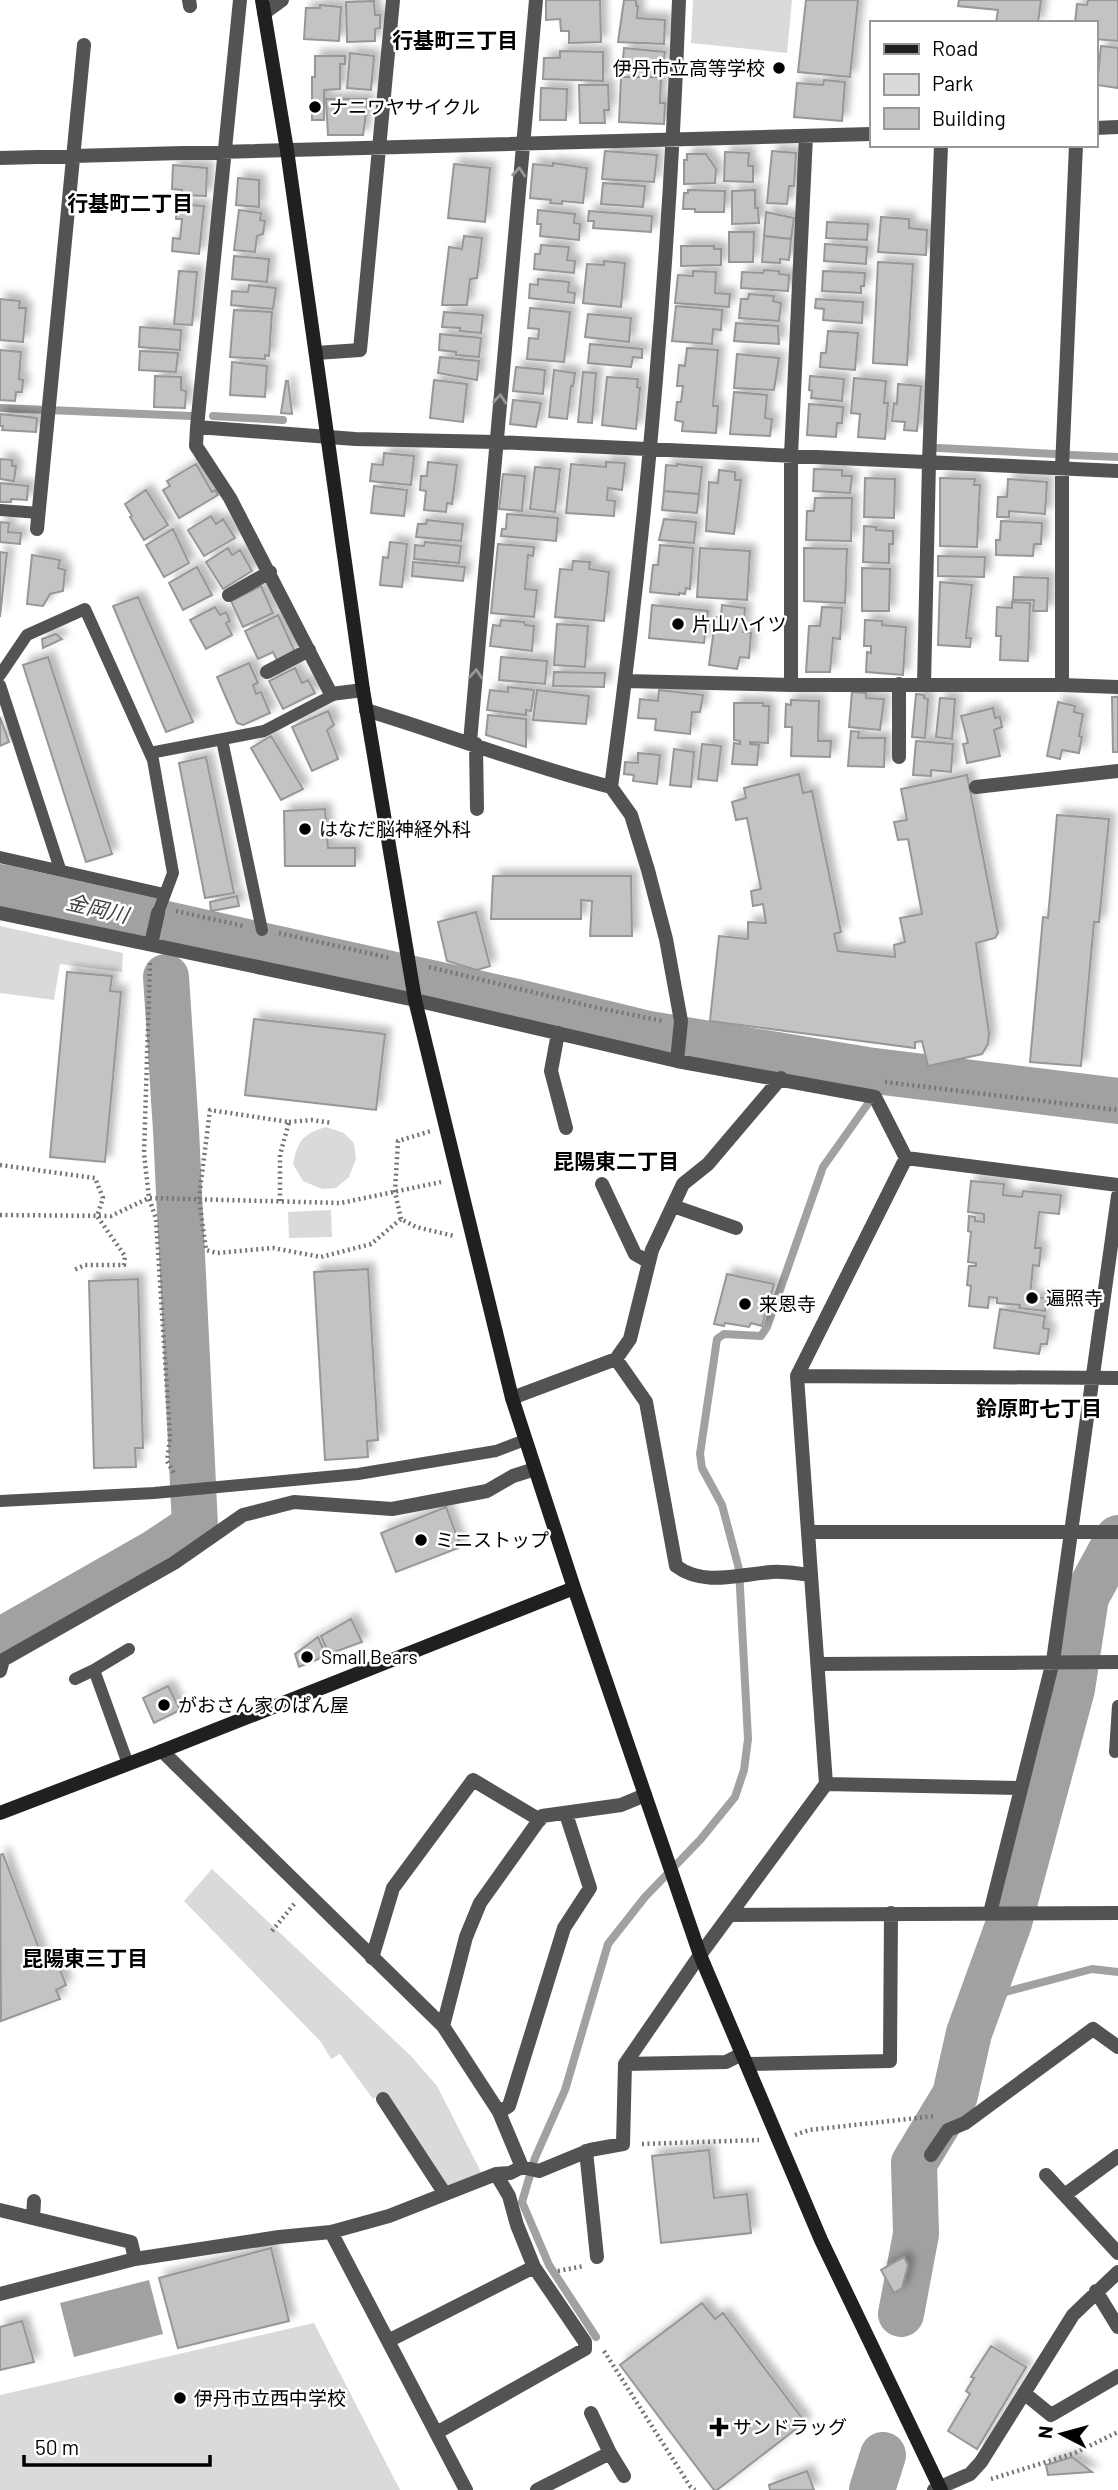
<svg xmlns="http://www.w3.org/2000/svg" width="1118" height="2490" font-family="Barlow,'Noto Sans JP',sans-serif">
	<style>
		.green { fill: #dadada }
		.water { fill: #a1a1a1 }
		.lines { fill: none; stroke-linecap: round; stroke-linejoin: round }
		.stream { stroke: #a1a1a1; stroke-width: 8 }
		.river { stroke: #a1a1a1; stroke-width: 46 }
		.building { fill: #c3c3c3; stroke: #979797; stroke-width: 2; filter: url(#shadow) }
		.path { stroke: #757575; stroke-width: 4.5; stroke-dasharray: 2 3.5; stroke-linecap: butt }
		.lane { stroke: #535353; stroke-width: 12 }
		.street { stroke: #535353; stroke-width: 14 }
		.secondary { stroke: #202020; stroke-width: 14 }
		.oneway { stroke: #989898 }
		.poi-dot { fill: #000; stroke: #fff; stroke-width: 2.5 }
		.labels { text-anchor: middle; stroke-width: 5; stroke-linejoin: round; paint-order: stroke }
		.poi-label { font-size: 19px; fill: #000; stroke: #fff; text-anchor: start }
		.neighbourhood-label { font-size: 21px; font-weight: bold; fill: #000; stroke: #fff }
		.water-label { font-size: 21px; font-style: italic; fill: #424242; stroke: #fff }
	</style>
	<defs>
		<filter id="shadow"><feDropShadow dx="6" dy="-6" stdDeviation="3.5" flood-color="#0004"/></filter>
	</defs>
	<rect width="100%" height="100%" fill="#fff"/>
	<path class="green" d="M693 0H792L787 53 691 43Z
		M0 926 123 953 122 972 60 964 54 1000 0 993Z
		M326 1127 344 1133 354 1143 356 1159 349 1177 336 1188 322 1189 303 1181 293 1164C298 1140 303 1134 326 1127Z
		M331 1210 332 1237 289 1238 288 1212Z
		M212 1869 411 2056 437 2086 481 2172 450 2188 447 2187 384 2092 373 2099 340 2054 331 2059 321 2042 184 1901Z
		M314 2323 400 2490H0V2395Z"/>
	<path class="water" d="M149 2280 163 2334 74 2357 60 2303Z"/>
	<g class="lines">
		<path class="stream" d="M0 408 191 416
			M213 416 283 420
			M938 448 1055 454
			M1071 455 1118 457
			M983 1998 1092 1969 1118 1972
			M596 2337 549 2265 522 2202 535 2158 565 2090 608 1944 645 1897 700 1840 735 1797 744 1770 748 1739 739 1569 722 1505 702 1468 700 1454 717 1339 724 1334 761 1336 767 1327 823 1167 867 1105 884 1072"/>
		<path class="river" d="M0 887 517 1002 649 1034 867 1070 1118 1101
			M0 1641 156 1552 195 1526 176 1130 166 977
			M901 2314 916 2234 914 2163 955 2095 969 2033 1009 1923 1072 1689 1086 1597 1118 1538
			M872 2490 883 2455"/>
	</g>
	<path class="building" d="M546 0H600L601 42 569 43V31H561L560 19 546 20Z
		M624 0H636V6H638L637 18 665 20 664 44 618 42Z
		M806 0H858L850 77 798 72Z
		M959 0H1041L1038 23H996L998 10 958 6Z
		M1088 0H1118V41L1095 39V23H1075L1077 4 1087 5Z
		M374 1 375 15H380V28L375 29V41L347 42 346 2Z
		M320 5 341 7 339 41 304 39 306 8H320Z
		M1101 46 1118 48V88L1097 85Z
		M624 48 665 52 663 66 654 65V71L622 69Z
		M560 51 603 52V81L543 79 544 58H560Z
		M350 53 374 56 371 90 347 88Z
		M315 56H345V64H340V89L324 90V120H312V77H315Z
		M621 77H661L660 103H665L664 124 619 122Z
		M824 80 845 82 842 121 794 117 797 83 823 85Z
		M579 85H608L609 110H604L605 123H580Z
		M541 88 567 89 566 120H540Z
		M326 99H368L363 135H328Z
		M605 151 657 155 654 182 602 179Z
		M772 151 796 153 794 186H789L787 204 767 203Z
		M725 152 749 153 748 166H753V182L724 181Z
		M687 154H706L716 169 715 183 684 184V160H687Z
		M553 163 587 168 583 203 562 201V204L550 203 551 200 530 198 533 164 553 166Z
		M454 164 490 168 485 222 448 218Z
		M173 165 207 168 206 196 182 195V190L172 189Z
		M238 178 259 180V207L236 205Z
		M603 183 645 186 643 207 601 204Z
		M688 190 725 191 724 212H695V209H683L684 193H688Z
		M755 190V208H758L759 223 732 224V191Z
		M177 204 204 206 199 254 172 251 173 238 180 239 182 219H176Z
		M239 210 261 213 260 220 265 221 263 234 257 236 255 252 234 250Z
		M538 210 575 214 574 223 580 224 579 240 540 236 541 224H537Z
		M589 211 652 216 651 232 593 228 594 221H588Z
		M766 212 794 218 791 239 764 236Z
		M881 217 909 219V228L927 230 926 255 878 252Z
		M827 222 868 224 867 240 826 238Z
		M729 232H754L753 262H729Z
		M464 236 482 238 477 278 470 279 467 305H442L449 247 462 249Z
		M764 236 791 239 789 260 780 259V263L762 262Z
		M825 244 867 247 866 264 824 261Z
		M541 245 569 247 567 260 575 261 574 273 534 269 535 254H540Z
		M681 246H714V249H721V265L681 266Z
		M234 256 269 259 267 282 232 279Z
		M604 261 625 263 621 307 583 303 587 264 604 265Z
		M878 262 913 264 907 365 873 363Z
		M764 270 779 271V274L789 275 788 291 741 288 742 272 763 273Z
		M179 271 197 272 192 325 174 324Z
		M693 271 716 272 715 293 730 294 729 307 675 303 678 275 693 276Z
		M823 271 865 273 864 286H861V293L822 291Z
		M538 279 569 282 568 292 575 293 574 303 529 298 530 284 538 285Z
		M249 285 276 288 273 309 231 305 232 291 248 292Z
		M749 294 774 296 773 301 781 303 779 321 739 318 741 299H748Z
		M0 299 20 301 19 308H26L23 342 0 340Z
		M816 299 863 302 862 323 823 320 824 309 815 308Z
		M676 306 722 310 721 330 713 329 712 344 672 341Z
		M530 308 570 312 564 362 527 359 529 338 538 339 539 329 528 328Z
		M234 310 272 312 269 356 265 355V359L230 357Z
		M444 312 483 315 481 333 460 331V328L442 327Z
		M588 314 631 318 629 342 585 337Z
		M736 323 778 326 779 344 734 341Z
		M140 327 181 330 180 350 139 347Z
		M828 331 858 333 855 370 820 367 821 353H826Z
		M440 334 481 338 479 357 456 355V352L439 350Z
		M590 344 642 349V358L633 357 631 367 588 363Z
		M687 348 718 350 713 406H718L716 433 682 431 683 422 675 420 677 402H681L683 386H677L679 365 685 366Z
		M0 350 21 352 19 379 23 380 22 392H16L15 401 0 400Z
		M140 351 178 353 176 372 139 370Z
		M737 354 779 358 774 390 734 388Z
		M440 357 479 361 477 380 438 373Z
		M232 362 267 366 265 397 230 395Z
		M516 367 545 370 543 394 513 391Z
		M554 370 575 373 573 386H571L567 419 549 417Z
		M583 372 596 373 592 423 578 422Z
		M155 376 181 377V390L186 391 185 408 154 407Z
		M810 376 844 379 842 401 811 398 812 391 809 390Z
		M607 377 638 379 637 387 640 388 636 429 602 425Z
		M854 378 886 381 884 403H888L885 439 858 437 860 414 851 413Z
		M434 380 467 384 463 422 430 418Z
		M286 381H288L292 414 281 413Z
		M898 384 921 386 917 431 904 430 905 422 892 421 894 403 897 404Z
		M734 392 767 395 765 418 772 419 770 436 730 434Z
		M513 400 541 403 536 427 510 424Z
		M809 404 843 407 842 423H837L836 437 807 435Z
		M0 414 37 418 36 432 2 430 3 426H0Z
		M384 453 414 456 411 485 370 481 372 464 383 465Z
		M0 459 12 460V466H16L14 481 0 479Z
		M428 462 457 465 452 504 447 503 446 512 424 510 426 491 420 490 421 476H427Z
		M606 462 625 463 622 490 608 488 607 500 615 501 614 516 566 513 571 464 606 467Z
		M196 464 212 492 215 490 218 495 179 518 163 490 170 486 167 481Z
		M677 464 702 467 699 494 664 491 666 465 677 466Z
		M535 467 560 469 555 512 530 509Z
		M814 469 842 470V476H852L850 493 813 491Z
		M719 470 735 472V480H741L734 534 706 531 709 482 718 483Z
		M503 474 525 476 522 511 499 509Z
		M865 478 895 479 894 518 864 517Z
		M940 478 975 479 974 485H980L977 547 940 546Z
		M1008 479 1047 482 1045 514 1009 511V517H997L998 497H1007Z
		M0 483 28 486 27 500 11 499V502H0Z
		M374 486 407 490 404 516 371 513Z
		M146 490 168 525 144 540 130 517 132 516 125 504Z
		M664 491 699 494 697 513 662 510Z
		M815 498H852L851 541 806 540 807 511H814Z
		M507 514 558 518 556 541 501 536 502 529H506Z
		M211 516 216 524 223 519 235 538 204 556 188 530Z
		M664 519 696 522 694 543 659 540Z
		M427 520 463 524 461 541 416 537 418 524H426Z
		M1001 521 1042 523 1041 544H1034L1033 556 996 555V540H1000Z
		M0 522 9 523 8 532 21 533 20 544 0 542Z
		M864 526 876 527V530L893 531V544H889V563L863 562Z
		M173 529 189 563 164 577 146 545Z
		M390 542 407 544 402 587 380 585 383 557 388 558Z
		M425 542 461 546 459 563 414 559 415 545 424 546Z
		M498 544 534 547 533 556 528 555 525 589 537 590 534 617 491 613Z
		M660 545 693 548 690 589 686 588 685 594 679 593V595L650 592 653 565H658Z
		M228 548 232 555 240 550 252 571 223 589 206 562Z
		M700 548 750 551 747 600 697 597Z
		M804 548 847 549 845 603 804 601Z
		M0 552 7 553 0 617Z
		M32 555 60 560 58 568 65 570 63 591 50 594 43 606 27 604Z
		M938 556 985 557 984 577 938 576Z
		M573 561 590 562 589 569 609 572 604 621 555 617 560 569 572 570Z
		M413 562 465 567 463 581 412 576Z
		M197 567 212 595 183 610 169 583Z
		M862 568 890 569 889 611H862Z
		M1014 577 1048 578 1047 611H1033L1034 600H1013Z
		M940 582 972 585 966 638H971L970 647 938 645Z
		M261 586 273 613 243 627 231 601Z
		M138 597 193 722 166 732 113 606Z
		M1012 602 1030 603 1028 661 1000 660 1001 636H996L997 607 1012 608Z
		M652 605 708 611 704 643 649 638Z
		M722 605 745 608 743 632 751 633 749 658 740 657 737 669 709 665 714 629 717 617H721Z
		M215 607 220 615 226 612 230 621 226 623 232 635 206 649 190 620Z
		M822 607 842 608 840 639 833 638 830 672H806L809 626H820Z
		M278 615 295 652 278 662 273 652 258 659 245 631Z
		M501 620 524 622 525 625 534 626 532 651 490 646 493 625 500 626Z
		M865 620 882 621V625L906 627 903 675 866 672 867 652 871 653V646H864Z
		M557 624 588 626 585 667 554 665Z
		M56 634 62 639 43 648 42 639Z
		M48 657 112 854 86 862 23 665Z
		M501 657 547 661 545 684 499 680Z
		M249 663 258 683 253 685 256 694 261 692 270 713 243 725 237 723 217 677Z
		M295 668 302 683 308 680 315 693 283 709 269 681Z
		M554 672 605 673 604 687 553 686Z
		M508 687 534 690 531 711 526 710V715L487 710 490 690 508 692Z
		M537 690 589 696 586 724 533 720Z
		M659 690 703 695 700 712H692L690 734 655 730 656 719 638 718 640 699 658 701Z
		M852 692 866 693V698L884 699 880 730 849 727Z
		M916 694 924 695V698L928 699 925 738 912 737Z
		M1112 697H1118V752H1113Z
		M940 698 955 699 952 739 936 737Z
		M791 700 819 701 818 741H831L830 757 791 756 792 727H785L786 704 791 705Z
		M1058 702 1075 706 1074 712 1083 714 1079 736 1082 737 1079 753 1062 750 1060 759 1047 756Z
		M734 703H763V706H769L768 743 750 742V744L759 745 757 765 732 764 734 743 740 744V741L734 740Z
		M993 708 995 718 1000 717 1002 727 994 730 1000 756 967 763 963 744 968 743 961 716Z
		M328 711 334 725 327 730 338 759 312 771 292 727Z
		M488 715 526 719V747L486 735Z
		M0 717 9 742 0 746Z
		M851 731 859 732 858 738H885L884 767 848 766Z
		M271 736 303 789 281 800 251 748Z
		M916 741 953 744 951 772 931 770V776L913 775Z
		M702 744 721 746 717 781 698 779Z
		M674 749 694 752 691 787 670 785Z
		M638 753 660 755 657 784 633 781 634 775 624 774 625 762 638 763Z
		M206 757 234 893 205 898 179 763Z
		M799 774 803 793 812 791 841 932 834 934 838 951 895 957 894 945 905 942 900 918 922 914 908 839 898 840 894 822 907 820 901 789 967 775 998 933 995 938 976 943 989 1033 988 1044 982 1054 928 1066 922 1041 915 1042V1048L710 1021 719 936 748 939V922L766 923 763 904 753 906 751 891 761 889 747 818 736 820 732 802 746 798 744 788Z
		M325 809 328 848H355V866H285L284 811Z
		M1057 815 1109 819 1099 922H1094L1081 1066 1030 1062 1043 917 1048 918Z
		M493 876H631L632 936H590L592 901 581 900V919H491Z
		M237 896 239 906 211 911 210 902Z
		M476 912 490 966 477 970 447 961 438 922Z
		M67 972 112 976 110 991 121 992 105 1162 50 1157Z
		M254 1019 385 1034 376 1110 245 1095Z
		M971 1181 1004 1184 1003 1195 1022 1197 1023 1191 1061 1195 1059 1214 1039 1212 1035 1248H1041L1039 1266 1033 1265 1030 1297 1047 1298 1045 1311 1019 1308 1020 1305 997 1303V1298L989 1297 988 1308 969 1306 971 1286 967 1285 969 1266H976V1263L968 1262 971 1232 968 1231 969 1216 975 1217V1221L984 1222V1214L968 1212Z
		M368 1269 378 1440 367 1441 368 1457 325 1460 314 1272Z
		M727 1274 774 1284 762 1326 751 1323 749 1327 725 1323 724 1326 714 1324Z
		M138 1279 143 1448H135L136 1467 94 1468 89 1281Z
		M1000 1309 1045 1316 1043 1328 1049 1329 1047 1344H1041L1039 1354 994 1348Z
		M446 1507 461 1547 396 1572 381 1533Z
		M351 1619 362 1642 329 1654 321 1636Z
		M318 1637 326 1656 299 1667 295 1654Z
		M168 1686 180 1710 154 1723 143 1698Z
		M3 1854 46 1967 57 1962 66 1985 56 1990 60 1999 1 2021 0 1855Z
		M709 2150 714 2198 747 2194 751 2233 661 2243 652 2156Z
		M271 2248 289 2321 178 2348 159 2278Z
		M904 2257 908 2265 902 2288 894 2293 881 2270Z
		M702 2303 715 2319 723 2313 805 2422 717 2490H714L620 2365Z
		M22 2321 34 2362 0 2370V2327Z
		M991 2346 1026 2367 977 2449 948 2431 970 2394 966 2391 974 2378 971 2377Z
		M1072 2457 1092 2472 1048 2475 1046 2465Z
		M807 2471 814 2490H770L769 2485Z"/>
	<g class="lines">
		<path class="path" d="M176 911 243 926
			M279 933 390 958
			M150 963 144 1154 149 1198 156 1219 170 1438 167 1461 175 1475
			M429 967 598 1008 663 1021
			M885 1082 1118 1110
			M289 1122 312 1120 332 1123
			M0 1165 95 1178 103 1198 97 1216 125 1256 124 1265H85L74 1270
			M280 1201V1155L289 1122 210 1110 199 1198 206 1250 217 1253 273 1248 321 1257 371 1244 401 1219 416 1227 454 1236
			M0 1215 111 1216 149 1198 341 1203 441 1182
			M401 1219 395 1192 398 1141 431 1131
			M272 1931 295 1903
			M795 2135 809 2130 935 2116
			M642 2144 759 2140
			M558 2271 584 2266
			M604 2351 690 2486 695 2490
			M991 2479 1075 2453 1118 2432"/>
		<path class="lane" d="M0 510 39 513
			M0 675 27 635 85 609 153 760 173 873 158 913
			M0 685 60 869
			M222 740 262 930
			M150 753 264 731 335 694
			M0 857 164 894
			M0 1501 154 1493 358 1474 496 1451 525 1440
			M75 1679 94 1670
			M1115 1752 1118 1706
			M128 1764 94 1670 129 1649"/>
		<path class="street" d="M189 0 190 6
			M240 0 197 427 355 439 496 442 1118 471
			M264 13 282 0
			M1095 128 1118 127
			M0 158 871 134
			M316 353 360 350 393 0
			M197 427 196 446 230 498 331 694 363 690
			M37 529 84 45
			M229 595 270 572
			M267 672 309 650
			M625 681 791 685H1062V468L1076 145
			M899 684V757
			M924 684 929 462 941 145
			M791 685V455L806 136
			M1062 685 1118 687
			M366 710C448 735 528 766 611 787
			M470 742 536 0
			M476 744 477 809
			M976 787 1118 771
			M0 913 415 1000 677 1061 875 1097 906 1158 1118 1185
			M151 944 158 913
			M558 1033 551 1071 566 1128
			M677 1061 681 1021 666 939 648 870 631 815 611 787C647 526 669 263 679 0
			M781 1078 708 1164 683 1184 652 1250 630 1339 616 1359 646 1402 676 1566C704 1587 740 1574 772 1572 785 1571 799 1574 811 1575L826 1784
			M906 1158 797 1376 808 1532H1118
			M602 1184 635 1254 649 1262
			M673 1206 736 1228
			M797 1376 1118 1378
			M512 1398 616 1359
			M808 1532 811 1575
			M819 1664 1118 1662
			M0 1671 3 1660 174 1563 243 1515 294 1502 392 1509 487 1491 513 1476 535 1469
			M162 1751 443 2026 499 2112 522 2167
			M990 1913 1053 1661 1118 1196
			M730 1915 1118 1913
			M372 1958 393 1888 473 1780 540 1820
			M443 2026 466 1937 480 1903 542 1816 621 1805 645 1795
			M625 2064 726 2062 742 2054
			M747 2064 890 2061 891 1913
			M383 2099 445 2194
			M499 2112 509 2106 564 1928 590 1888 566 1814
			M586 2151 597 2257
			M931 2155 948 2130 965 2123 1093 2029 1118 2047
			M1046 2175 1118 2253
			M1066 2194 1118 2156
			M0 2210 131 2242 135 2259
			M33 2218 34 2201
			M331 2232 466 2490
			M1096 2291 1118 2327
			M0 2294 135 2259 279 2237 331 2232 389 2216 496 2174 510 2173 522 2167 539 2171 590 2150 623 2144 625 2064 700 1955 826 1784 1020 1788
			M388 2341 534 2267
			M1024 2393 1051 2415 1118 2376
			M591 2413 610 2453 624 2476
			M438 2432 585 2349V2342L534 2267 517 2225 509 2196 496 2174
			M537 2490 610 2453
			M934 2490 970 2474 981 2462 1073 2315 1118 2272"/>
		<path class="secondary" d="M262 0 287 150 363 690 415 1000 512 1398 574 1588 700 1955 821 2240 941 2490
			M0 1813 162 1751 574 1588"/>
	</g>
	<defs><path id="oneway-chevron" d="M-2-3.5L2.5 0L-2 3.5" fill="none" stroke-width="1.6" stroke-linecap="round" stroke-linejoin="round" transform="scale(1.75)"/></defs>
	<g class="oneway">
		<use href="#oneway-chevron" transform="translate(519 172) rotate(-85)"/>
		<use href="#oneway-chevron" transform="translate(500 399) rotate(-85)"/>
		<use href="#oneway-chevron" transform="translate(476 674) rotate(-85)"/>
	</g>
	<g class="poi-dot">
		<circle cx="779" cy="68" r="7"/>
		<circle cx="315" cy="107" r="7"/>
		<circle cx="678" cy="624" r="7"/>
		<circle cx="305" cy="829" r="7"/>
		<circle cx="1032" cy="1298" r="7"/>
		<circle cx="745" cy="1304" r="7"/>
		<circle cx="421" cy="1540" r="7"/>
		<circle cx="307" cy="1657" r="7"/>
		<circle cx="164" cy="1705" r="7"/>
		<circle cx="180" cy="2398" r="7"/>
		<path d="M715.5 2416.5h7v7h7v7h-7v7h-7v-7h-7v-7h7z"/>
	</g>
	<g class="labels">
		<g class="poi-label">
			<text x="765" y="75" text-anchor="end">伊丹市立高等学校</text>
			<text x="329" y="114">ナニワヤサイクル</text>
			<text x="692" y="631">片山ハイツ</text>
			<text x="319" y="836">はなだ脳神経外科</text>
			<text x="1046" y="1305">遍照寺</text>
			<text x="759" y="1311">来恩寺</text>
			<text x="435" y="1547">ミニストップ</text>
			<text x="321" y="1664">Small Bears</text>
			<text x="178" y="1712">がおさん家のぱん屋</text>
			<text x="194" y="2405">伊丹市立西中学校</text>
			<text x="733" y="2434">サンドラッグ</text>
		</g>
		<g class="neighbourhood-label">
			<text x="455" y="48">行基町三丁目</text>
			<text x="130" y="211">行基町二丁目</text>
			<text x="616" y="1169">昆陽東二丁目</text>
			<text x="1039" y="1416">鈴原町七丁目</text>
			<text x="85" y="1966">昆陽東三丁目</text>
		</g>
		<g class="water-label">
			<text transform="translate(97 909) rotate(13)" y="7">金岡川</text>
		</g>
	</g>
	<rect x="870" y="21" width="228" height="126" fill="#ffffff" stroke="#999999" stroke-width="2"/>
	<rect x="884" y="44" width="35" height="10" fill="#202020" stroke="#999999" stroke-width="2"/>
	<text x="932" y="56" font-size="21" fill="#000000">Road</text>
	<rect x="884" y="74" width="35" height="21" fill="#dadada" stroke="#999999" stroke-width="2"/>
	<text x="932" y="91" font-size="21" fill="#000000">Park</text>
	<rect x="884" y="108" width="35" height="21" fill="#c3c3c3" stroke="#999999" stroke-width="2"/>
	<text x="932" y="126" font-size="21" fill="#000000">Building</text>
	<g transform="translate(1062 2434) rotate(276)" stroke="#ffffff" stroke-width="5" paint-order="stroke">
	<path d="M0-5L12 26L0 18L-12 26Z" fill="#000000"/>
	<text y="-10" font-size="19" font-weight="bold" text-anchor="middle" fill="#000000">N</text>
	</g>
	<path d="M24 2455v10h186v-10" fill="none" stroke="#000000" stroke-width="3.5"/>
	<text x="35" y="2455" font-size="21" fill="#000000" stroke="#ffffff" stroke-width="5" paint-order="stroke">50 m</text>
</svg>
